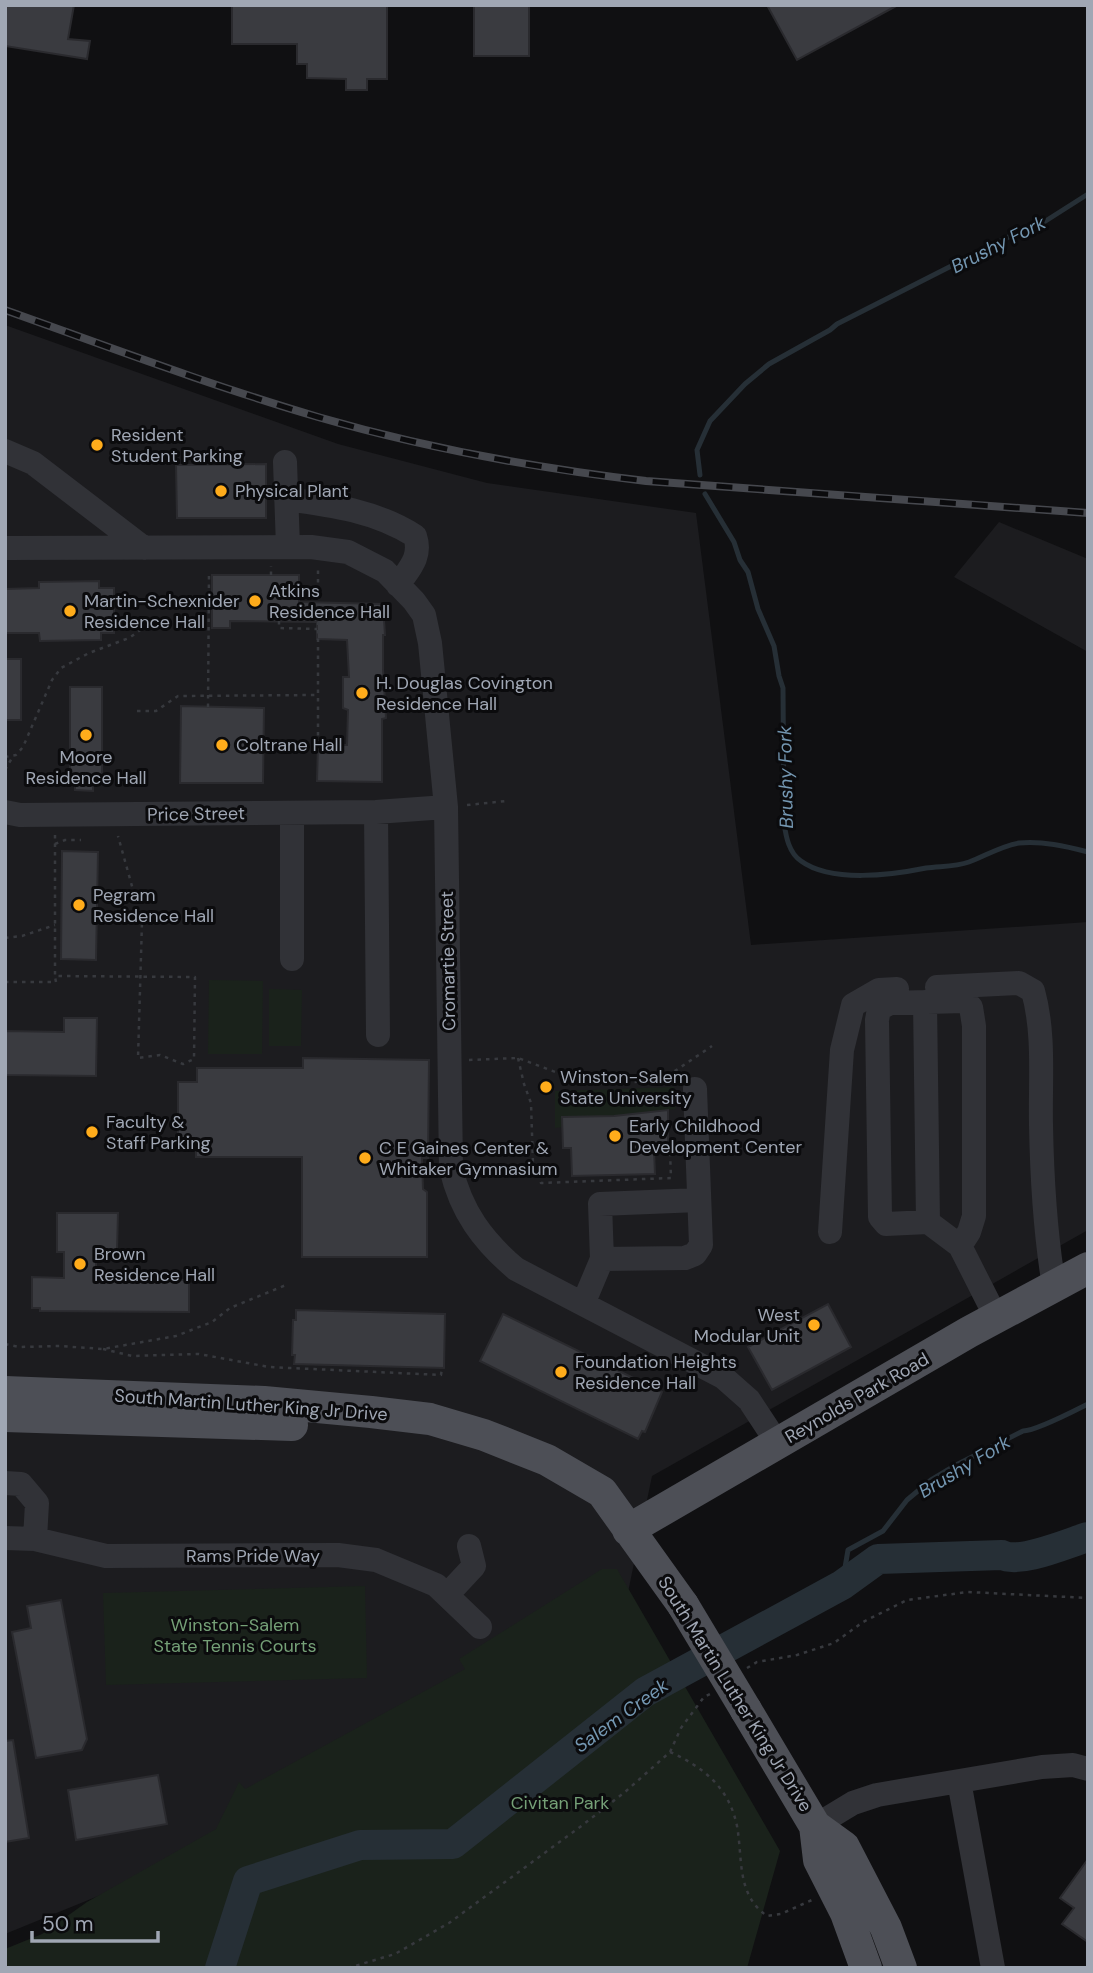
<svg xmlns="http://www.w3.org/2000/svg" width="1093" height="1973" font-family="'DM Sans',sans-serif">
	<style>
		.built { fill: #1c1c1f }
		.green { fill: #1a221b }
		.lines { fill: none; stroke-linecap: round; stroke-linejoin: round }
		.stream { stroke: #262f36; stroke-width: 5 }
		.river { stroke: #262f36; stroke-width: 30 }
		.building { fill: #3a3b40; stroke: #2a2a2e; stroke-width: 2 }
		.path { stroke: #37393e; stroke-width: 2.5; stroke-dasharray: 3.5 5; stroke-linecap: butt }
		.minor { stroke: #313237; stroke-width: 24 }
		.major { stroke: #4d4f56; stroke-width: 32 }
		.rail-casing { stroke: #46484e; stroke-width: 8 }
		.rail { stroke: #0b0b0d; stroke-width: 5; stroke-dasharray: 16; stroke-linecap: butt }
		.major-bridge { stroke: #4d4f56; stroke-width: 32 }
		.poi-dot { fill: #ffac1b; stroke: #0b0b0d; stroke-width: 2.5 }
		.labels { text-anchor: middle; stroke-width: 6; stroke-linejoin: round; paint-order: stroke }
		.poi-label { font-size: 18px; fill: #a0a7b4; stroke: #0b0b0d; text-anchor: start }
		.street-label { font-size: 18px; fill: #a0a7b4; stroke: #0b0b0d }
		.park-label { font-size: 18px; fill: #75a077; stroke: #0b0b0d }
		.water-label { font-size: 19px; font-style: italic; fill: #7497b2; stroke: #0b0b0d }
	</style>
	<rect width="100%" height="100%" fill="#101012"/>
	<path class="built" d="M5 325 338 444 487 483 696 513 751 945 1088 922V1230L652 1476 626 1602 157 1872 5 1934Z
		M999 522 1088 559V652L954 577Z"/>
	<path class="green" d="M209 980 263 981 262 1054H208Z
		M269 989 302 990 301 1046H269Z
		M674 1087 676 1109 614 1116 562 1117V1127L555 1128V1091Z
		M602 1569H617L780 1851 747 1968H5V1949L42 1934 87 1902 216 1829 239 1782 245 1789 465 1669 459 1659Z
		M365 1586 367 1678 106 1685 103 1593Z"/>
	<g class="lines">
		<path class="stream" d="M700 475 697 450 710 421 745 384 769 364 830 330 837 324 1038 222H1044L1088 194
			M705 494 734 542 740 560 748 572 758 609 774 646 779 676 783 688 784 823C786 837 789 853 801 861 831 883 892 875 926 868 940 866 955 867 969 862 985 856 1001 846 1019 843 1043 841 1065 846 1088 852
			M842 1585 848 1550 883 1531 907 1500 931 1480 956 1465 1023 1431C1036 1431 1074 1411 1088 1404"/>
		<path class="river" d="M220 1968 248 1881 360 1845 453 1844 645 1692 842 1585 878 1559 1002 1555C1021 1564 1067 1543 1088 1537"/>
	</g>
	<path class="building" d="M5 5H74L68 39 90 41 87 59 5 46Z
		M232 5H387V79H367V90H346V79L307 78V64H297V44H232Z
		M474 5H529V56H474Z
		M767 5H898L797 60Z
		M266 464V518H177L176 465Z
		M212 575H299V602L383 604 385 635H383V669L386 718 382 719V782L317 781 318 744 347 745 348 710 343 708V677H349L347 640 317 639V622L230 621V628H212Z
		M99 581V588H114V633H101V640L40 641 39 633H5V589L39 588V582Z
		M5 659H21V720H5Z
		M70 687H102V784H93V791L75 790V783H70Z
		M181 706 264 708 263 783H180Z
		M62 851 98 852 96 960 61 959Z
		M64 1018H97L96 1076 5 1075V1031L64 1032Z
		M303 1058 429 1060 428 1158H422L423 1189 427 1192V1257H302V1157H196V1140L178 1139V1082H197V1068H303Z
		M668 1110V1145H662V1149L654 1150 655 1174 572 1176 571 1148H563L562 1117 614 1116Z
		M57 1213H118L117 1251H96V1279L189 1280V1312L40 1311V1308H32V1277L64 1278V1252H57Z
		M828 1304 851 1347 772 1390 748 1347Z
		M296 1310 445 1314 444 1368 294 1364 295 1355H292L293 1320H296Z
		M503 1314 662 1392 645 1432 642 1431 638 1439 480 1361Z
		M61 1600 87 1739 82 1750 36 1758 12 1632 31 1628 27 1606Z
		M13 1740 29 1838 5 1842V1741Z
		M158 1775 167 1824 76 1840 68 1790Z
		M1088 1859V1942L1062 1924 1074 1908 1060 1898Z"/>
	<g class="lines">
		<path class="path" d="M271 575V566
			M279 621V628L317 629
			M208 707 209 573
			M137 711H156L178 696 317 695
			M318 744V569
			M5 757 16 755 23 747 52 680 61 668 89 653 129 638 157 618
			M5 770 12 758
			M467 805 507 801
			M55 835V976L195 977 194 1059 183 1064 160 1055 138 1058 142 922 118 836
			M55 844 65 840H81
			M5 938 22 936 55 925
			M5 982H56L55 977
			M518 1058 524 1084 531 1103 533 1164 541 1183 671 1178 670 1151H650
			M469 1060 518 1058 574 1079 597 1084 652 1081 666 1077 712 1046
			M5 1344 19 1347 60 1346 103 1349 176 1336 212 1322 230 1308 286 1285
			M103 1349 132 1356 199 1354 269 1367 441 1375 442 1368
			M747 1668 757 1662 797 1655 834 1643 863 1622 907 1600 968 1592 1088 1598
			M670 1752C703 1767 729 1787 737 1826 743 1859 736 1894 767 1916L781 1914 812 1900
			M348 1968 395 1954 449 1923 580 1827 625 1792 670 1752 681 1728 704 1697 710 1694"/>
		<path class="minor" d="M5 451 33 463 144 548
			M285 462 288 547
			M286 499C332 505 376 511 415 536 422 557 409 569 398 585
			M5 548 311 547 348 552 385 571 414 601 424 615 430 643 446 807 451 1168C461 1212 483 1241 516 1269L723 1377 749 1400 778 1444
			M5 812 20 815 376 812 446 807
			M376 812 378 1035
			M292 813V959
			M937 987 1019 983 1033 991C1045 1034 1040 1081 1041 1125 1042 1179 1045 1232 1054 1286
			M925 1002 928 1222
			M830 1232 842 1050 853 1005 879 990 897 989
			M960 1246 928 1222 886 1224 880 1217 877 1020 879 1009 890 1003 964 1001 971 1007 974 1026V1216L969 1232 960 1246 996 1317
			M602 1259 600 1204 699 1200
			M583 1304 602 1259 685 1258 695 1254 701 1245 695 1089
			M5 1483 21 1484 37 1503 35 1539
			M5 1538 35 1539 106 1556 338 1555 376 1560 436 1585 480 1627
			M447 1595 474 1566 469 1546
			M959 1781 993 1968
			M815 1826 853 1803 877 1795 1042 1767 1073 1765 1088 1769"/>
		<path class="major" d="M5 1392 264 1402 371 1412 430 1419 484 1435 547 1460 602 1492 683 1605
			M5 1416 292 1425
			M628 1530 969 1332 1088 1268
			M746 1710 815 1826 844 1847 886 1928 901 1968
			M815 1826 819 1860 846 1913 866 1968"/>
		<defs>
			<path id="rail" d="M5 310C109 347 212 386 318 417 425 448 535 468 646 481L1088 513"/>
		</defs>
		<use href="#rail" class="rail-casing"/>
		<use href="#rail" class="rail"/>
		<path class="major-bridge" d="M683 1605 746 1710"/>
	</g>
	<g class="poi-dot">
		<circle cx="97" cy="445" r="7"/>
		<circle cx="221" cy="491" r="7"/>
		<circle cx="255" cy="601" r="7"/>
		<circle cx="70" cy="611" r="7"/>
		<circle cx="362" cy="693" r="7"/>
		<circle cx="86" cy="735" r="7"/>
		<circle cx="222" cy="745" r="7"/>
		<circle cx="79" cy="905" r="7"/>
		<circle cx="546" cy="1087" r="7"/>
		<circle cx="92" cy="1132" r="7"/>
		<circle cx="615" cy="1136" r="7"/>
		<circle cx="365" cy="1158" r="7"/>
		<circle cx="80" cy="1264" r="7"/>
		<circle cx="814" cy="1325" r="7"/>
		<circle cx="561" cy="1372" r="7"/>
	</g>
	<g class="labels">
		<g class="poi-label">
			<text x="111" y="441">Resident<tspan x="111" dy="21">Student Parking</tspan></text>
			<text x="235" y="497">Physical Plant</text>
			<text x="269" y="597">Atkins<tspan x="269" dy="21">Residence Hall</tspan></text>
			<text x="84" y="607">Martin-Schexnider<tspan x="84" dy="21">Residence Hall</tspan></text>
			<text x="376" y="689">H. Douglas Covington<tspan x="376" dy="21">Residence Hall</tspan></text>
			<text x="236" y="751">Coltrane Hall</text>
			<text x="86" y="763" text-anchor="middle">Moore<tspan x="86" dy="21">Residence Hall</tspan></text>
			<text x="93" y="901">Pegram<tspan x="93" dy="21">Residence Hall</tspan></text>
			<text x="560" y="1083">Winston-Salem<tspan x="560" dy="21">State University</tspan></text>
			<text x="106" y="1128">Faculty &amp;<tspan x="106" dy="21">Staff Parking</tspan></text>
			<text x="629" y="1132">Early Childhood<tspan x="629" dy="21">Development Center</tspan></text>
			<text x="379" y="1154">C E Gaines Center &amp;<tspan x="379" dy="21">Whitaker Gymnasium</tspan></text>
			<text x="94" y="1260">Brown<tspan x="94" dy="21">Residence Hall</tspan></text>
			<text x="800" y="1321" text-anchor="end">West<tspan x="800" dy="21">Modular Unit</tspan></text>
			<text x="575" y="1368">Foundation Heights<tspan x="575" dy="21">Residence Hall</tspan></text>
		</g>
		<g class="street-label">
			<text transform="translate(196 814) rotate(-1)" y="6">Price Street</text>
			<text transform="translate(448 961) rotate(-91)" y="6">Cromartie Street</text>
			<text transform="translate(857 1398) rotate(-30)" y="6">Reynolds Park Road</text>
			<text transform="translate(251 1405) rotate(4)" y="6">South Martin Luther King Jr Drive</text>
			<text x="253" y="1562">Rams Pride Way</text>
			<text transform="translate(735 1694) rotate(58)" y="6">South Martin Luther King Jr Drive</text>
		</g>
		<g class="park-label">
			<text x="235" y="1631">Winston-Salem<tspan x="235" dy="21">State Tennis Courts</tspan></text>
			<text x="560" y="1809">Civitan Park</text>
		</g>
		<g class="water-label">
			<text transform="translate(998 244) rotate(-27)" y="7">Brushy Fork</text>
			<text transform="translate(785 777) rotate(-91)" y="7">Brushy Fork</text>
			<text transform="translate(964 1466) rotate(-31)" y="7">Brushy Fork</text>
			<text transform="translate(621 1715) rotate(-36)" y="7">Salem Creek</text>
		</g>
	</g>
	<rect width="1093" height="1973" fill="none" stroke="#a0a7b4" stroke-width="14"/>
	<path d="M32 1931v10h126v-10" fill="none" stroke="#a0a7b4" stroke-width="3.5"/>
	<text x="42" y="1931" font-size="21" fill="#a0a7b4" stroke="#0b0b0d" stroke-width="5" paint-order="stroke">50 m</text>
</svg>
